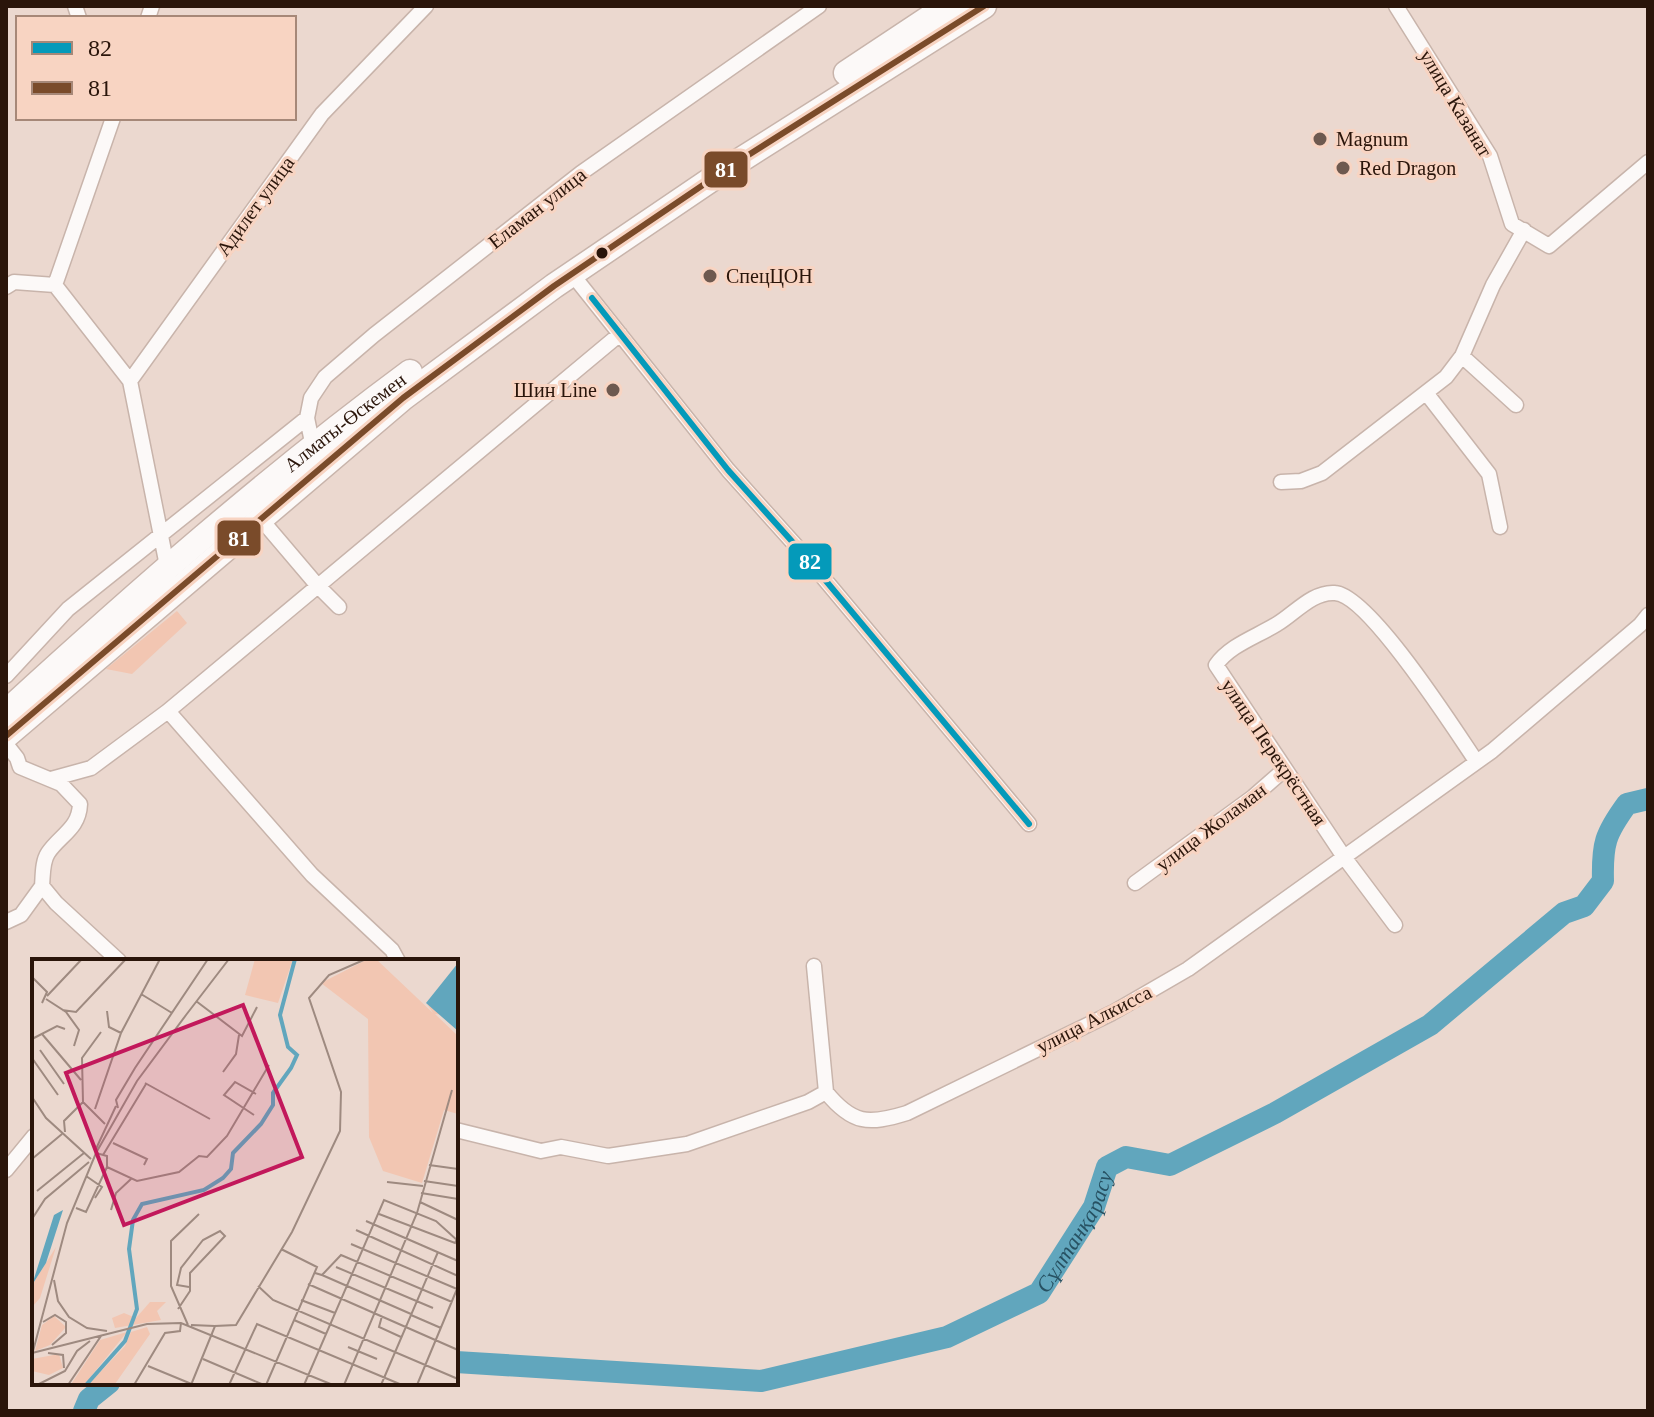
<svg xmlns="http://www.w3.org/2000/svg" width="1654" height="1417" font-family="Georgia,serif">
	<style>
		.green { fill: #f2c6b2 }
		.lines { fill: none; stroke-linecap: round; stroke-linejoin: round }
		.river { stroke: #61a6bd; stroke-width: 22 }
		.street-casing { stroke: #c8b4ab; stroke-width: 17 }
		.primary-casing { stroke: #c8b4ab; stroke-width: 27 }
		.street { stroke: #fcf9f8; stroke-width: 14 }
		.primary { stroke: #fcf9f8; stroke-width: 24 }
		.bus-1-casing { stroke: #f8d4c2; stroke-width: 12 }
		.bus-2-casing { stroke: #f8d4c2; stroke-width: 12 }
		.bus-1 { stroke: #049aba; stroke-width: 6 }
		.bus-2 { stroke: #7a4b2a; stroke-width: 6 }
		.poi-dot { fill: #6e594f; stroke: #f8d4c2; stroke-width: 3 }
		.bus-dot { fill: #2a150a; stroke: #f8d4c2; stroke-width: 3 }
		.labels { text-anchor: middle; stroke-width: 6; stroke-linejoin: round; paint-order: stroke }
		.street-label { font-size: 20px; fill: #2a150a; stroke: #f8d4c2 }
		.poi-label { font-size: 20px; fill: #2a150a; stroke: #f8d4c2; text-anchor: start }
		.water-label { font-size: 22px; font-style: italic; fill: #275162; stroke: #f8d4c2 }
		.inset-river { fill: none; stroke: #61a6bd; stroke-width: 4 }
		.inset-road { fill: none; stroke: #9e8a80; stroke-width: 2 }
		.view { fill: #c2185b; fill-opacity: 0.15; stroke: #c2185b; stroke-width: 4 }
		.inset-edge { fill: none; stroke: #2a150a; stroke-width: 4 }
		.line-badge { stroke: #f8d4c2; stroke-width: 3 }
		.badge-label { font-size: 22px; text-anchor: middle; font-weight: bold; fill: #fff }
	</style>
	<rect width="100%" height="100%" fill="#ebd8cf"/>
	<path class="green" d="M177 611 187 623 132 674 106 669Z"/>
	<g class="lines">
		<g class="river">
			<path id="s1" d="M456 1362 761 1381 947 1337 1039 1293 1094 1207 1107 1167 1126 1157 1170 1165 1275 1113 1430 1025 1564 913 1584 906 1603 881C1602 844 1605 834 1627 804L1648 799"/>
			<path d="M84 1411 89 1399 109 1383"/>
		</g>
		<defs>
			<path id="street" d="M75 6 79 18
				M1396 6 1490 156 1512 224 1549 246 1648 162
				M148 18 152 6
				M572 274 728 470 806 557 1029 824
				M55 285 130 381 167 566
				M55 285 113 118
				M6 287 14 282 55 285
				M1462 356 1516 405
				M130 381 322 114 426 6
				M1427 394 1489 474 1500 527
				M313 447 307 418 311 398 325 377 374 335 581 173 819 6
				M1281 482 1301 481 1322 473 1446 377 1462 356 1493 285 1524 230
				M260 518 317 585 339 607
				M6 676 68 609 307 418
				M168 711 312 875 392 950 398 961
				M6 744 17 758 20 767 61 784 80 804C79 829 60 835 48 853 42 862 43 876 42 886L56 903 119 961
				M51 779 91 768 168 711 620 334
				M1135 883 1253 797 1285 769
				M6 922 21 915 42 886
				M1395 925 1344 857 1216 665C1230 645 1256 637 1277 624 1294 614 1313 591 1335 593 1369 595 1455 730 1476 761
				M814 966 826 1092
				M826 1092C852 1124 868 1125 907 1113L1112 1013 1188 969 1492 751 1640 625 1648 615
				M456 1130 541 1151 561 1147 608 1156 687 1144 808 1102 826 1092
				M6 1170 34 1136"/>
			<g id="primary">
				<path d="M846 73 947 6"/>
				<path id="s2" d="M6 712C136 593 268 477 410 372"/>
				<path d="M6 736 403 398 554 286 731 166 984 6"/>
			</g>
		</defs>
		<use href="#street" class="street-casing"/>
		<use href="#primary" class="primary-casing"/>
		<use href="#street" class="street"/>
		<use href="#primary" class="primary"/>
		<defs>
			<path id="bus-1" d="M592 298 728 470 806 557 1029 824"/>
			<path id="bus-2" d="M6 736 403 398 554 286 731 166 984 6"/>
		</defs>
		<use href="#bus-1" class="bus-1-casing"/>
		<use href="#bus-2" class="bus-2-casing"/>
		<use href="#bus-1" class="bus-1"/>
		<use href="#bus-2" class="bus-2"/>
	</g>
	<g class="poi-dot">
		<circle cx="1320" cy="139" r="8"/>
		<circle cx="1343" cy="168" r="8"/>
		<circle cx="710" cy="276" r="8"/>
		<circle cx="613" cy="390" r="8"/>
	</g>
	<circle class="bus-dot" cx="602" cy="253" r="7"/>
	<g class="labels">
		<g class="street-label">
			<text transform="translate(1456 103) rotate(59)" y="7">улица Казанат</text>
			<text transform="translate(255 206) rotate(-54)" y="7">Адилет улица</text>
			<text transform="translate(537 208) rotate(-38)" y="7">Еламан улица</text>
			<text dy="7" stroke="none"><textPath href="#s2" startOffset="446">Алматы-Өскемен</textPath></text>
			<text transform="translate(1274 752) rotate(56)" y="7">улица Перекрёстная</text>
			<text transform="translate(1211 827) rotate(-37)" y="7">улица Жоламан</text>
			<text transform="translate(1094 1019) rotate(-27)" y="7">улица Алкисса</text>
		</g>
		<g class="poi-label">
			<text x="1336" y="146">Magnum</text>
			<text x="1359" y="175">Red Dragon</text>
			<text x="726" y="283">СпецЦОН</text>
			<text x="597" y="397" text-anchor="end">Шин Line</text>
		</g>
		<g class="water-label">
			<text dy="8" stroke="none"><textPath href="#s1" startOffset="670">Сұлтанқарасу</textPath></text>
		</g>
	</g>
	<g transform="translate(32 959)">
		<rect width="426" height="426" fill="#ebd8cf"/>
		<path d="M223 0H261L246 44 213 36ZM336 0H344L401 54 395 45 413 56 403 55 426 77V155L412 151 390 224 351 212 337 178 336 60 289 24ZM24 288 8 339 0 348V326ZM118 343H134L125 352 129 361 83 369 80 359 92 354 104 359ZM22 357 34 368 18 386 3 392 10 366ZM115 368 118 375 83 425 56 426 93 387 99 373ZM95 373 52 426 40 424 68 381ZM27 395 31 409 17 416 0 412V400Z" fill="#f2c6b2"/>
		<path d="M426 4V72L394 44ZM31 251 14 304 0 326 22 256Z" fill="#61a6bd"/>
		<path class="inset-river" d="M54 426 93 382 105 350 97 290 101 261 110 245 172 231 191 219 199 210 201 194 229 165 241 146V134L259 109 265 96 256 88 248 56 263 0"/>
		<path class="inset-road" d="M0 18 15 33 10 44M109 35 140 54M15 37 50 0M14 40 34 53 47 71 42 87M164 42 210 77 225 48M30 51 44 53 94 0M75 52 77 68 89 74M154 56 197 0M10 75 49 121M0 80 25 67 33 70M8 91 32 125M0 99 26 136M191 113 204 95 207 76M113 124 178 160M0 138 14 159 59 200M51 143 50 99 69 73M51 143 73 165M86 149 84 141 103 109 176 0M63 150 89 74 128 0M222 156 192 136 203 123 224 135M33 173 32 162 51 143M81 184 115 200 112 206M63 192 84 147M64 194 75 197V208L105 222 147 213 167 197 175 198 195 177 237 106M71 196 114 125M0 200 30 175M397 206 426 210M54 217 70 228 63 239M392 222 426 227M355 223 391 227M5 232 52 194M389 234 426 240M388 243 426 261M44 249 54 253 75 208M79 251 84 234 99 220M347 255 423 284 426 278M0 260 13 240 57 203M334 262 426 302M324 271 426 317M319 285 425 330M304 308 401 349M283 314 290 316 309 296 420 343M290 316 379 355M22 321 26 342 37 358 55 369 75 372M276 325 426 391M226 327 241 341 426 420M269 341 303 354M146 350 158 332V314L193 277 188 272 171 281 149 309 145 326 157 328M379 356 409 369M350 357 347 368 369 378M262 361 294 375M11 363 23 356 34 363V374L20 386M156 366 139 327V282L167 255M159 366 183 367M316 388 345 400M0 394 115 365 149 364 301 426M16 394 31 396 32 409M0 396 35 264 64 194 105 122 154 56M171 400 232 426M116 407 162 426M5 426 33 412 45 392 58 382M36 426 69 377M102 426 133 374 148 372 149 364M159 426 183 367 204 366 260 273 308 172 309 133 277 39 297 16 334 0M197 426 225 365 370 426M234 426 285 308 249 290M272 426 352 241 404 262 426 282M312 426 385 254 420 131M349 426 406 293M385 426 425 330"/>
		<path class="view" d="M211 46 270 198 92 266 34 114Z"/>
		<rect width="426" height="426" class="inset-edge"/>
	</g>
	<g class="line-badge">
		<rect x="703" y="150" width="46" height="39" rx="8" fill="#7a4b2a"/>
		<rect x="216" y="519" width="46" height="38" rx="8" fill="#7a4b2a"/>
		<rect x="787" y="542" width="46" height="39" rx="8" fill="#049aba"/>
	</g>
	<g class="badge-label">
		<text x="726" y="177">81</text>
		<text x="239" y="546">81</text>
		<text x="810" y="569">82</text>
	</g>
	<rect width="1654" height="1417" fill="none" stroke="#2a150a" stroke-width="16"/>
	<rect x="16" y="16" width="280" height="104" fill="#f8d4c2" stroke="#a68878" stroke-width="2"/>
	<rect x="32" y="42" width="40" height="12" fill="#049aba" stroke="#a68878" stroke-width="2"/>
	<text x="88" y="56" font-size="24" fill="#2a150a">82</text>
	<rect x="32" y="82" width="40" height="12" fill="#7a4b2a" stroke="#a68878" stroke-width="2"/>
	<text x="88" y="96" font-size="24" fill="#2a150a">81</text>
</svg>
